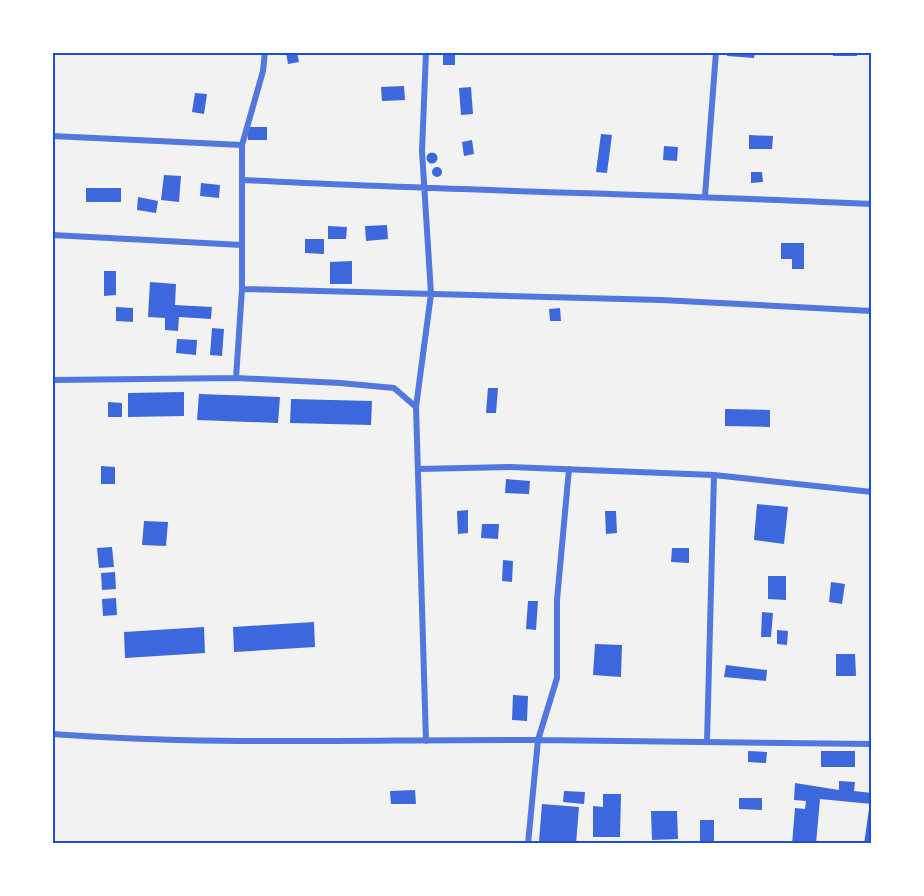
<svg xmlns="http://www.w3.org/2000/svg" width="924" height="896" font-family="Manrope,sans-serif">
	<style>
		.building { fill: #3d67dc }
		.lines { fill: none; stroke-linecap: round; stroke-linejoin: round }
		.minor { stroke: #5277de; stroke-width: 6 }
		.neatline { fill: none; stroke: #1d4ed8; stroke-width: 2 }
	</style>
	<rect width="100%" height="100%" fill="#f2f2f2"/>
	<path class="building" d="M286 52H297L299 62 288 64Z
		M443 52H455V65H443Z
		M727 52H755L754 58 727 56Z
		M833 52H857V56H833Z
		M404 86 405 100 382 101 381 87Z
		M471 87 473 114 461 115 459 88Z
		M195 93 207 94 204 114 192 112Z
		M247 127H267V140H248Z
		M601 134 612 135 607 173 596 172Z
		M749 135 773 136 772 149H749Z
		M472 140 474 154 464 156 462 142Z
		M664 146 678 147 677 161 663 160Z
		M426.5 158a5.5 5.5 0 1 1 11 0a5.5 5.5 0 1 1-11 0Z
		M432 172a5 5 0 1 1 10 0a5 5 0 1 1-10 0Z
		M751 172H762L763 182 751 183Z
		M164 175 181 176 179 202 161 200Z
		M201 183 220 185 219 198 200 196Z
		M86 188H121V202H86Z
		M138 197 158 201 156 213 137 210Z
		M387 225 388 239 366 241 365 226Z
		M328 226 347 227 346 239H328Z
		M305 239H324V254L305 253Z
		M781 243H804V269H792V259H781Z
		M352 261V284H330V262Z
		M104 271H116V295L104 296Z
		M150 282 176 284 175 305 212 307 211 319 179 317 178 331 165 330V318L148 317Z
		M116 307 133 308V322L116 321Z
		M560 308 561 321H550L549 309Z
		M212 328 224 329 222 356 210 355Z
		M177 339 197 340 196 355 176 353Z
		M488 388H498L496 413H486Z
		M184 392V416L128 417V393Z
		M199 394 280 397 278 423 197 420Z
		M291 399 372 401 371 425 290 423Z
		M108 402 122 403V417H108Z
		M725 409 770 410V427L725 426Z
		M101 466 115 467V484H101Z
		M506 479 530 481 529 494 505 493Z
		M757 504 788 507 784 544 754 540Z
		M468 510V533L458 534 457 511Z
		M605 511H616L617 533 606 534Z
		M144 521 168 522 166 546 142 545Z
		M482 524H499L498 539 481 538Z
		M112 547 114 567 99 568 97 548Z
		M672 548H689V563L671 562Z
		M503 560 513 561 512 582 502 581Z
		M115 572 116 589 102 590 101 573Z
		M768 576H786V600L768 599Z
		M831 582 845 584 842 604 829 602Z
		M116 598 117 615 103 616 102 599Z
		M528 601H538L536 630 526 629Z
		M762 612 773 613 771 637H761Z
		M314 622 315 647 234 652 233 627Z
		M204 627 205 653 125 658 124 632Z
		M777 630 788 631 787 645 777 644Z
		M595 644 622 645 621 677 593 675Z
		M836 654H855L856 676H836Z
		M726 665 767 670 766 681 724 677Z
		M513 695 528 696 527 721 512 720Z
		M748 751 767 752 766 763 748 762Z
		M821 751H855V767H821Z
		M839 781 855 782 854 791 872 793V804L820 799 816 844H792L795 808 805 809 806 801 794 800 795 783 839 790Z
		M415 790 416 804H391L390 791Z
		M564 791 585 792 584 804 563 802Z
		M603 794H621L620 837H593V806L603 807Z
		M739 798H762V810L739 809Z
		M542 804 579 807 576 844 539 841Z
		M869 809H872V844H864Z
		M651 811H677L678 839 652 840Z
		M700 820H714V843H700Z"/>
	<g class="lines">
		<path class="minor" d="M52 136 242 145
			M242 180C452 191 662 194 872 204
			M705 196 716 52
			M52 235 242 245
			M242 289 661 300 872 311
			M236 378 242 289V145L263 71 265 52
			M52 380 236 378 340 383 394 388 416 407 426 741
			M416 407 431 294 422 151 426 52
			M418 469 510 467 714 475
			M52 734C214 746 377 739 538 740L557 678V600L569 469
			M707 742 714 475 872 492
			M528 844 538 740 872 744"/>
	</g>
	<rect width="924" height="896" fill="none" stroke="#ffffff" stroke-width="108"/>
	<rect x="54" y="54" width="816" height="788" class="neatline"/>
</svg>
